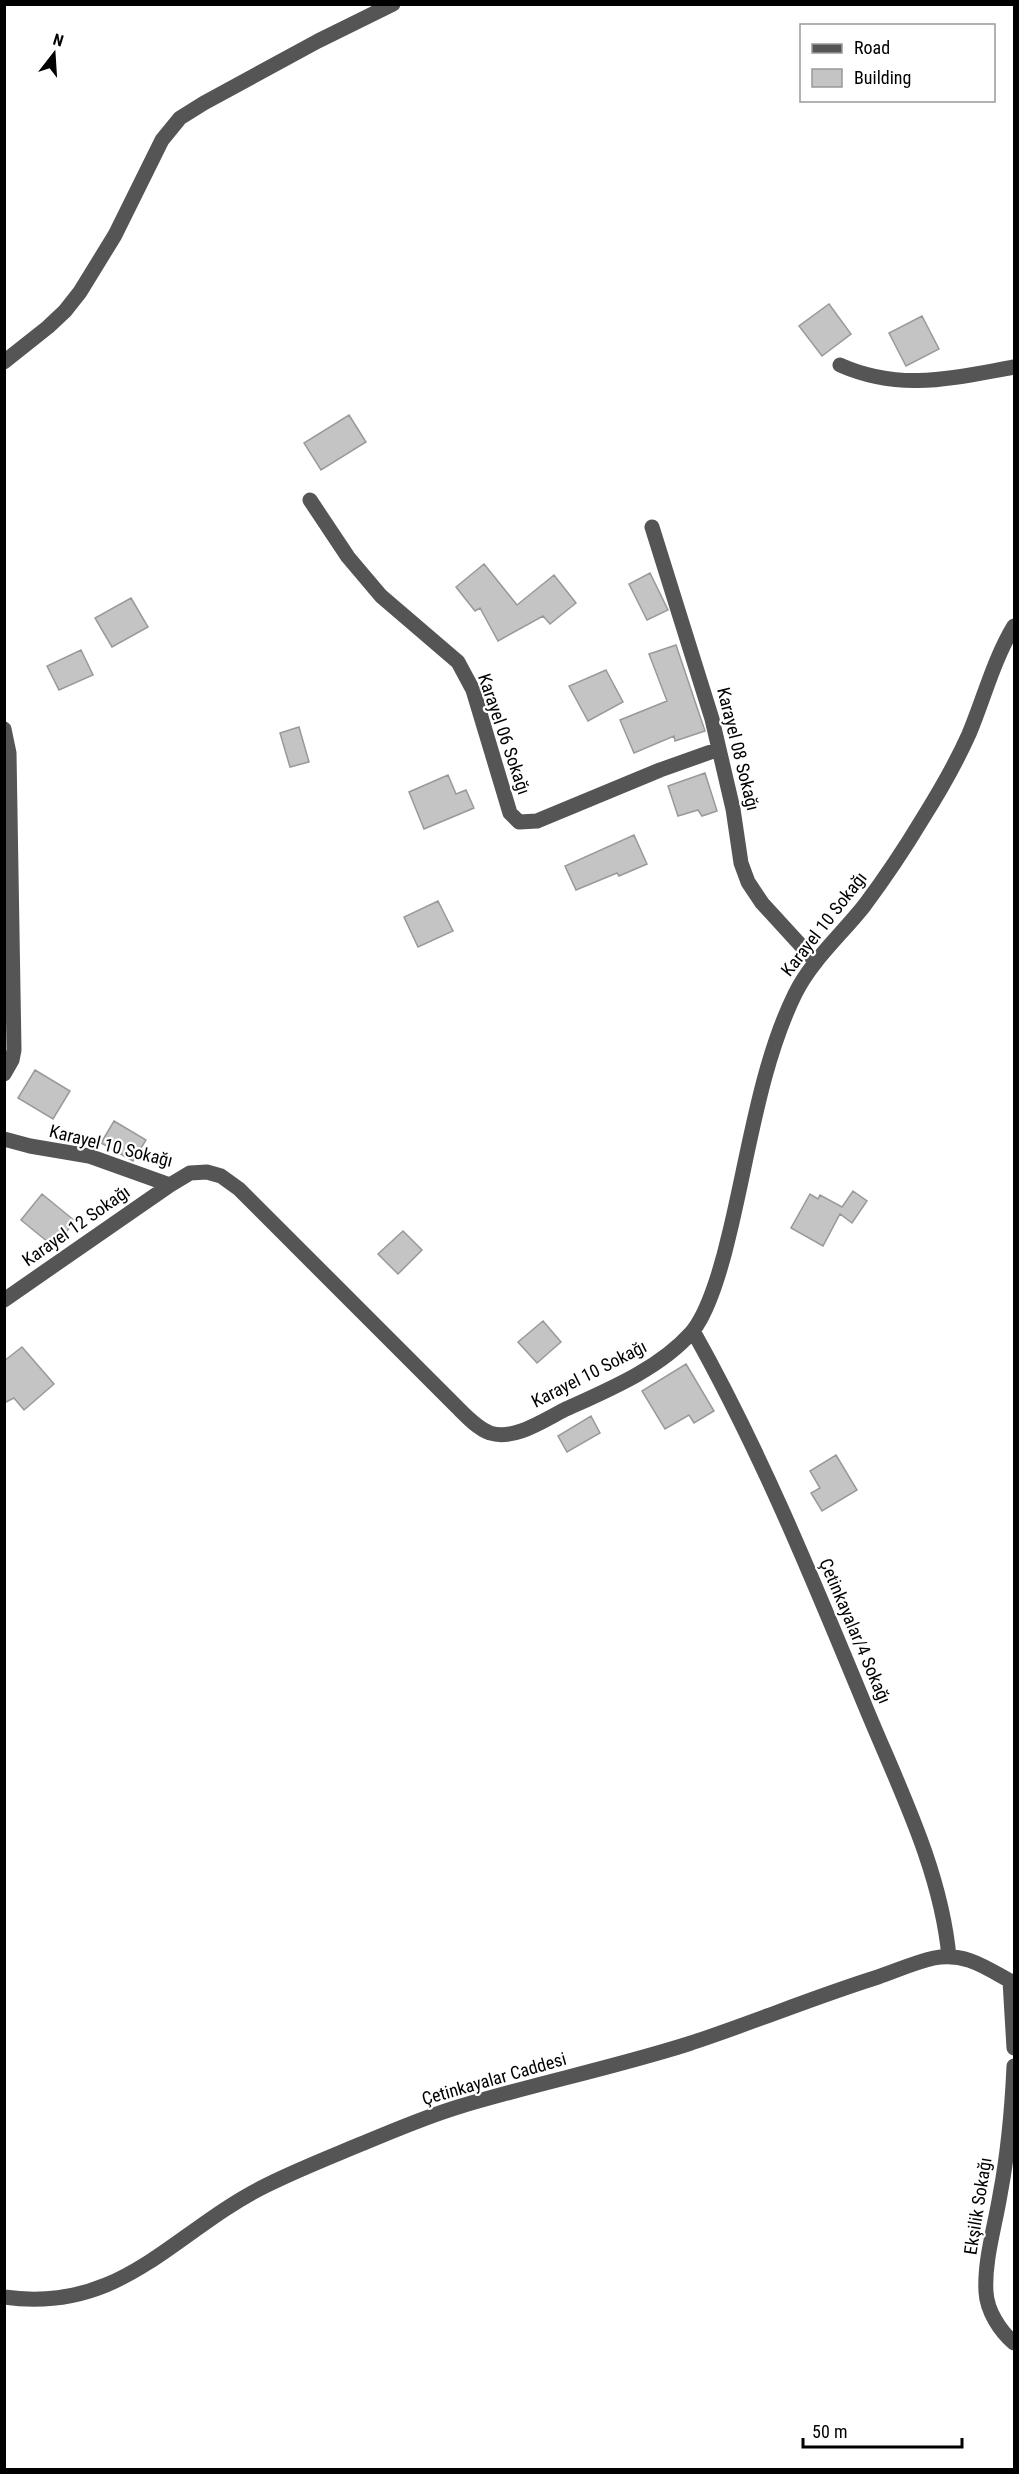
<svg xmlns="http://www.w3.org/2000/svg" width="1019" height="2474" font-family="'Roboto Condensed',sans-serif">
	<style>
		.building { fill: #c4c4c4; stroke: #999; stroke-width: 1.5 }
		.lines { fill: none; stroke-linecap: round; stroke-linejoin: round }
		.minor { stroke: #555; stroke-width: 15 }
		.labels { text-anchor: middle; stroke-width: 4.5; stroke-linejoin: round; paint-order: stroke }
		.street-label { font-size: 18px; fill: #000; stroke: #fff }
	</style>
	<rect width="100%" height="100%" fill="#fff"/>
	<path class="building" d="M829 304 851 334 822 356 799 326Z
		M922 316 939 349 906 366 889 333Z
		M349 415 366 442 321 470 304 443Z
		M484 564 517 605 554 575 576 603 550 624 543 616 498 641 480 608 475 611 456 587Z
		M650 573 668 610 647 620 629 584Z
		M131 598 148 627 112 647 95 618Z
		M676 645 705 731 675 741 674 736 634 753 620 720 667 701 649 654Z
		M81 650 93 675 59 690 47 666Z
		M606 670 623 702 588 721 569 686Z
		M299 727 309 762 290 767 280 733Z
		M705 773 717 811 702 816 698 810 678 816 668 786Z
		M448 775 456 794 466 790 474 808 424 829 409 792Z
		M634 835 647 864 619 876 617 873 576 890 565 866Z
		M438 901 453 931 418 947 404 917Z
		M35 1070 70 1091 53 1119 18 1098Z
		M114 1121 146 1140 133 1161 101 1143Z
		M853 1191 867 1201 852 1223 840 1214 823 1246 791 1228 810 1194 818 1199 820 1195 842 1207Z
		M42 1194 75 1221 54 1247 21 1220Z
		M403 1231 422 1250 398 1274 378 1254Z
		M543 1321 561 1342 537 1363 518 1342Z
		M22 1347 54 1384 24 1410 14 1398 4 1403V1361Z
		M686 1364 714 1411 694 1423 689 1415 665 1429 642 1391Z
		M591 1416 600 1433 567 1452 558 1436Z
		M836 1455 857 1490 822 1511 811 1493 820 1488 810 1471Z"/>
	<g class="lines">
		<path class="minor" d="M4 362 48 327 65 311 80 292 115 235 162 140 180 118 204 103 318 41 393 4
			M840 365C901 392 952 378 1014 367
			M310 500 348 557 381 596 458 662 473 690 510 813 519 822 537 821 660 770 719 749
			M652 527 712 719 733 809 741 863 748 882 762 903 816 962
			M4 729 9 753 14 1050 12 1060 4 1074
			M4 1139 30 1146 89 1156 170 1185
			M4 1300 170 1185 190 1173 207 1172 221 1176 239 1189 457 1407C466 1416 477 1428 490 1433 514 1441 544 1420 564 1410 608 1390 659 1369 691 1333 709 1313 723 1261 729 1235 748 1158 760 1065 795 994 811 961 841 935 864 906 885 878 905 848 923 818 940 791 956 763 969 734 984 698 994 659 1014 626
			M693 1331C761 1452 813 1580 866 1708 899 1788 941 1870 949 1957
			M1010 1981 1014 2048
			M1014 2066C1012 2110 1008 2153 1000 2195 995 2226 984 2261 986 2292 987 2311 1000 2331 1014 2343
			M4 2297C123 2314 173 2231 267 2185 297 2170 330 2157 361 2144 393 2131 425 2117 458 2107 534 2084 612 2068 688 2044 752 2023 814 1997 878 1977 896 1971 915 1962 934 1958 964 1952 985 1967 1010 1981H1014"/>
	</g>
	<g class="labels">
		<g class="street-label">
			<text transform="translate(504 734) rotate(71)" y="6">Karayel 06 Sokağı</text>
			<text transform="translate(738 749) rotate(76)" y="6">Karayel 08 Sokağı</text>
			<text transform="translate(824 924) rotate(-52)" y="6">Karayel 10 Sokağı</text>
			<text transform="translate(111 1146) rotate(14)" y="6">Karayel 10 Sokağı</text>
			<text transform="translate(76 1226) rotate(-35)" y="6">Karayel 12 Sokağı</text>
			<text transform="translate(589 1374) rotate(-27)" y="6">Karayel 10 Sokağı</text>
			<text transform="translate(855 1631) rotate(67)" y="6">Çetinkayalar/4 Sokağı</text>
			<text transform="translate(494 2079) rotate(-16)" y="6">Çetinkayalar Caddesi</text>
			<text transform="translate(978 2206) rotate(-81)" y="6">Ekşilik Sokağı</text>
		</g>
	</g>
	<rect width="1019" height="2474" fill="none" stroke="#000000" stroke-width="12"/>
	<rect x="800" y="24" width="195" height="78" fill="#ffffff" stroke="#999999" stroke-width="1.5"/>
	<rect x="812" y="44" width="30" height="9" fill="#555555" stroke="#999999" stroke-width="1.5"/>
	<text x="854" y="54" font-size="18" fill="#000000">Road</text>
	<rect x="812" y="69" width="30" height="18" fill="#c4c4c4" stroke="#999999" stroke-width="1.5"/>
	<text x="854" y="84" font-size="18" fill="#000000">Building</text>
	<g transform="translate(54 54) rotate(17)" stroke="#ffffff" stroke-width="4.5" paint-order="stroke">
	<path d="M0-4.5L10 22L0 15L-10 22Z" fill="#000000"/>
	<text y="-9" font-size="16" font-weight="bold" text-anchor="middle" fill="#000000">N</text>
	</g>
	<path d="M803 2438v9h159v-9" fill="none" stroke="#000000" stroke-width="3"/>
	<text x="812" y="2438" font-size="18" fill="#000000" stroke="#ffffff" stroke-width="4.5" paint-order="stroke">50 m</text>
</svg>
